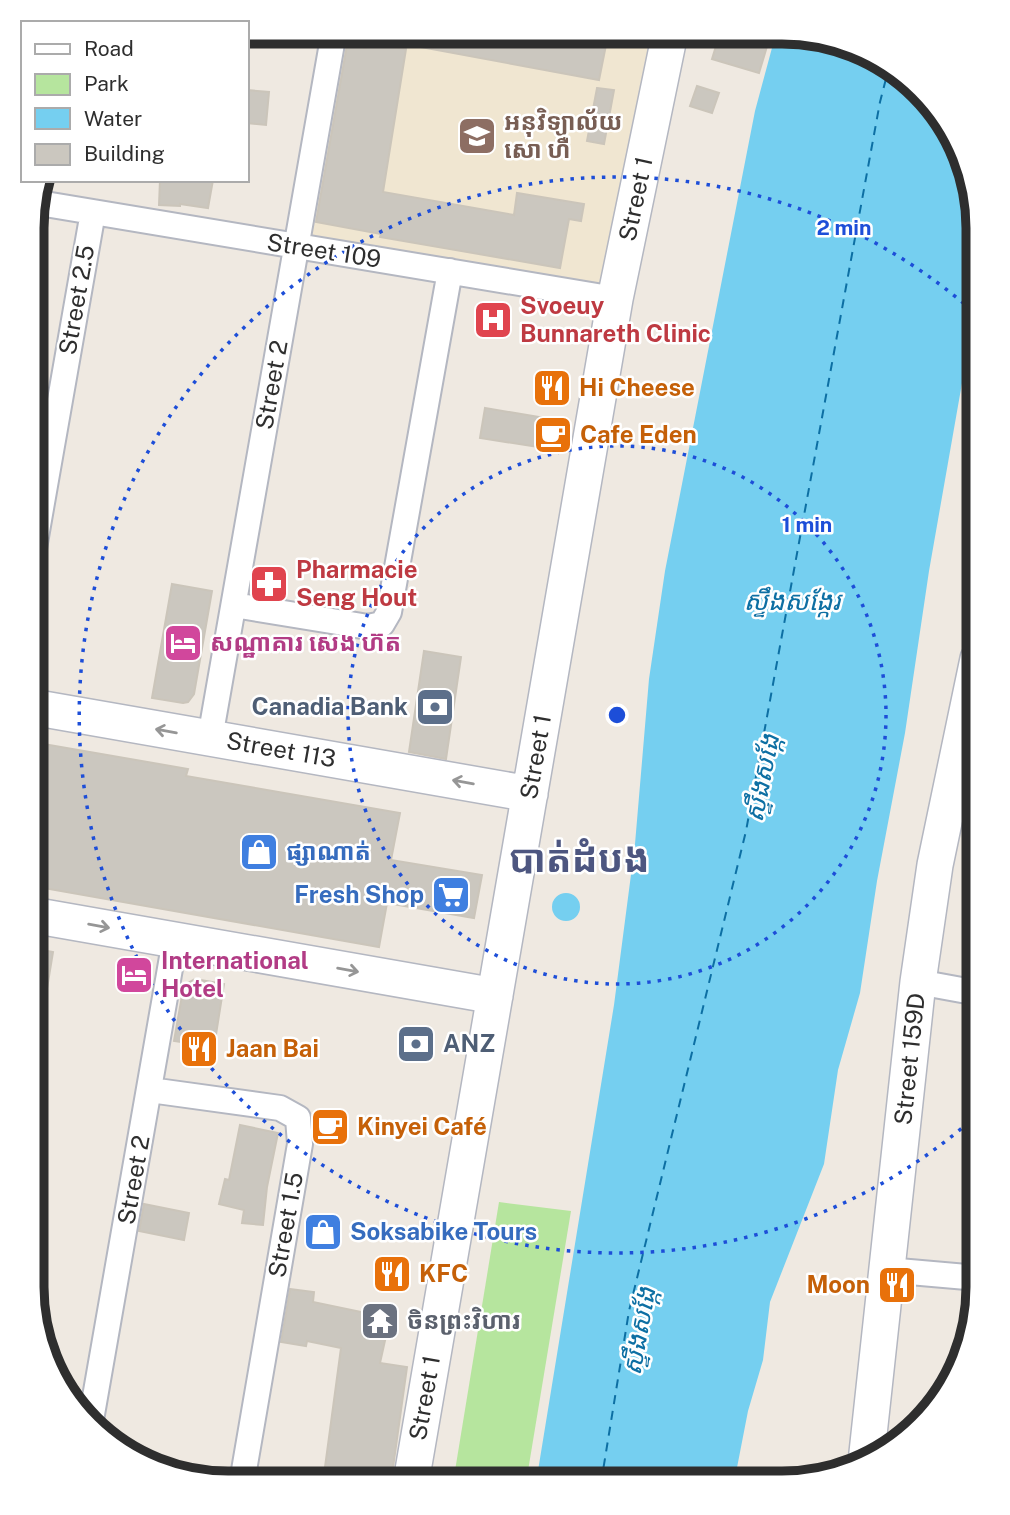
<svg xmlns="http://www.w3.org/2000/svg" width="1010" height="1515" font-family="'Public Sans','Noto Sans Khmer',sans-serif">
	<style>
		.education { fill: #f0e6d1 }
		.green { fill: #b6e59e }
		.water { fill: #75cff0 }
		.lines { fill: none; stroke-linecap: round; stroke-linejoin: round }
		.ferry { stroke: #0d6fa3; stroke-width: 2; stroke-dasharray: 9 7; stroke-linecap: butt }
		.building { fill: #cbc7bf; stroke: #cbc5ba; stroke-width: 2 }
		.street-casing { stroke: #b4b7c1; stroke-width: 28 }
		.secondary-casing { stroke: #b4b7c1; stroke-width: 38 }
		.street { stroke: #fff; stroke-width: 24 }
		.secondary { stroke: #fff; stroke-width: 35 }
		.oneway { stroke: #969696 }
		.ring { fill: none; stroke: #1d4ed8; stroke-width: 3.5; stroke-dasharray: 3.5 7 }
		.labels { text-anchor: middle; stroke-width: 5; stroke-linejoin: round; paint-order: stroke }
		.education-label { font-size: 24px; font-weight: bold; fill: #785e54; stroke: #fff; text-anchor: start }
		.street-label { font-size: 24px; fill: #2e2e2e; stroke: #fff }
		.health-label { font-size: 24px; font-weight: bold; fill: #be3a42; stroke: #fff; text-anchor: start }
		.food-label { font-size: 24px; font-weight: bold; fill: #c56008; stroke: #fff; text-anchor: start }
		.hotel-label { font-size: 24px; font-weight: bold; fill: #b23c85; stroke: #fff; text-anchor: start }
		.service-label { font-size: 24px; font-weight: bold; fill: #4e5e75; stroke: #fff; text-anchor: end }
		.shop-label { font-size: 24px; font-weight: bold; fill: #366cbe; stroke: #fff; text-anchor: start }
		.worship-label { font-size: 24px; font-weight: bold; fill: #5b616d; stroke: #fff; text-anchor: start }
		.water-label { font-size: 26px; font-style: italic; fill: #0d6fa3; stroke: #fff }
		.town-label { font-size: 38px; font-weight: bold; fill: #4d5680; stroke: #fff }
		.rim { fill: none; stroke: #2e2e2e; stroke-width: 9 }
		.centre { fill: #1d4ed8; stroke: #fff; stroke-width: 3.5 }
		.ring-label { font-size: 21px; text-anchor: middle; font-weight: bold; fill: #1d4ed8; stroke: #fff; stroke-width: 5; stroke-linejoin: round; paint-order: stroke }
	</style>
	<rect width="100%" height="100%" fill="#efe9e1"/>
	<path class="education" d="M340 32 633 33 650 36 605 288 304 235Z"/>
	<path class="green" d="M499 1202 571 1211 526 1483H453Z"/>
	<path class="water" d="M776 33H808L902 72 963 153 978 228V292L929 571 905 733 877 881 860 993 838 1070 824 1164 770 1302 763 1360 748 1411 734 1483H536L614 1005 635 844 649 679 665 571 755 111Z
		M552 907a14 14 0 1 1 28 0a14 14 0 1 1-28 0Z"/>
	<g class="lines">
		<path class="ferry" d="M601 1483 629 1311 746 831 880 102 889 67"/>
	</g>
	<path class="building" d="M389 32H538L606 45 599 80 388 41Z
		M720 33H771L759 73 712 59Z
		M367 43 406 49 383 192 514 215 517 193 584 204 581 221 569 219 560 268 380 237 381 234 316 222 347 45 366 48Z
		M697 86 719 93 712 113 690 106Z
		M597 88 614 90 604 144 587 141Z
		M247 90 269 92 266 125 247 123Z
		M160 180H213L208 208 180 204V206L159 205Z
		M485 408 563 421 558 450 480 438Z
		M172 584 212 591 194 694 188 702 183 703 152 698Z
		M424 651 461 657 446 759 409 752Z
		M32 742 188 769 186 776 400 813 391 860 482 875 474 918 387 903 379 947 32 886Z
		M32 948 53 952 42 1019 32 1018Z
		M195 979 224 984 214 1047 174 1041 183 990 186 984Z
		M240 1125 278 1133 267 1187 263 1225 242 1223 244 1210 219 1204 225 1179 229 1180Z
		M144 1204 189 1213 184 1240 139 1231Z
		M290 1289 314 1292 313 1302 390 1318 380 1363 407 1367 391 1482H323L341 1348 307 1341 306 1346 281 1342Z"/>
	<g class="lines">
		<defs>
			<path id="street" d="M33 202 615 299
				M33 554 93 212
				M234 605 368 627 382 624 389 612 450 271
				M210 738 334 32
				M918 982 978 993
				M150 1090 280 1108 298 1118 300 1144 242 1482
				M887 1270 978 1278
				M91 1420 175 940"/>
			<path id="secondary" d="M32 707 530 794
				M32 915 495 996
				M866 1462 918 982 935 865 978 659
				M411 1482 615 299 670 33"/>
		</defs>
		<use href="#street" class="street-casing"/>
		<use href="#secondary" class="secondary-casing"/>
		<use href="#street" class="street"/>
		<use href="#secondary" class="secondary"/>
	</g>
	<defs><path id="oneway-shaft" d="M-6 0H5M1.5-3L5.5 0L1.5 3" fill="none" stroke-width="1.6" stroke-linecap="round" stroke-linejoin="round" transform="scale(1.75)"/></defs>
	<g class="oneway">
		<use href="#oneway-shaft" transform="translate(166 731) rotate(-170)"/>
		<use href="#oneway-shaft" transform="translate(463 782) rotate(-170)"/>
		<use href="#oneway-shaft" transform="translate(99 926) rotate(10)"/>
		<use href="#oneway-shaft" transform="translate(348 970) rotate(10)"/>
	</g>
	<g class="ring">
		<circle cx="617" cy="715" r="269"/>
		<path d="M977 1115A538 538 0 1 1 977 315"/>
	</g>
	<defs>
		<symbol id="school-square" viewBox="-11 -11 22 22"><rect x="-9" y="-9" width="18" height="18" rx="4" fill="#8d6e63" stroke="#fff"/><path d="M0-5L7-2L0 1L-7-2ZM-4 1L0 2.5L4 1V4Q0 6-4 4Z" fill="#fff"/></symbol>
		<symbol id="hospital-square" viewBox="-11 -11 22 22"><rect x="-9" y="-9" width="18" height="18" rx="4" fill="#e0444e" stroke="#fff"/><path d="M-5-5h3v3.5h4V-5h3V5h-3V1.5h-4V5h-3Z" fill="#fff"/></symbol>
		<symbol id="restaurant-square" viewBox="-11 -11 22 22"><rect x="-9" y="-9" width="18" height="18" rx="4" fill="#e8710a" stroke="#fff"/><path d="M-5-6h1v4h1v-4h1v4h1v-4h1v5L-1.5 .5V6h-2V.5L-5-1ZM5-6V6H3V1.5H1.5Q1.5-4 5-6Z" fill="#fff"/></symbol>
		<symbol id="cafe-square" viewBox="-11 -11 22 22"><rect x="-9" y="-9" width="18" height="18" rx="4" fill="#e8710a" stroke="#fff"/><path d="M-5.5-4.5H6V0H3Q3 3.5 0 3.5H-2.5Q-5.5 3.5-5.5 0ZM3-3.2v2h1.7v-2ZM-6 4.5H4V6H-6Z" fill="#fff"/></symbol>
		<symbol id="pharmacy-square" viewBox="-11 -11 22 22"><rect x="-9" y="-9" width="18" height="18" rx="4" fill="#e0444e" stroke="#fff"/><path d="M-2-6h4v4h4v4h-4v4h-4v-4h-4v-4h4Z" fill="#fff"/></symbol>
		<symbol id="hotel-square" viewBox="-11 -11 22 22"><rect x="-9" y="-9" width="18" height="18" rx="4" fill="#d1479c" stroke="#fff"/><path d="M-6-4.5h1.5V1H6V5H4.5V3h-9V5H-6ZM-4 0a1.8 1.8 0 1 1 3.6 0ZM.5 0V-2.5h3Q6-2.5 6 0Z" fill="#fff"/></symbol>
		<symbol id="bank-square" viewBox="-11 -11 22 22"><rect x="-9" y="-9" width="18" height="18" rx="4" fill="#5c6f8a" stroke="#fff"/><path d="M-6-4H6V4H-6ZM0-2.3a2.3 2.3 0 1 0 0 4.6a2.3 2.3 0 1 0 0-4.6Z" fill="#fff"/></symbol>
		<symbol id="shop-square" viewBox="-11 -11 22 22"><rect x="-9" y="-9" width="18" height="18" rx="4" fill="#3f7fe0" stroke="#fff"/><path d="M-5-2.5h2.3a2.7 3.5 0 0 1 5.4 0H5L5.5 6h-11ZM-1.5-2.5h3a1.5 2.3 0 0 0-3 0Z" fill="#fff"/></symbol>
		<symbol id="supermarket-square" viewBox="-11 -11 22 22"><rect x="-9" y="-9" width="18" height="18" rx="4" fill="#3f7fe0" stroke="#fff"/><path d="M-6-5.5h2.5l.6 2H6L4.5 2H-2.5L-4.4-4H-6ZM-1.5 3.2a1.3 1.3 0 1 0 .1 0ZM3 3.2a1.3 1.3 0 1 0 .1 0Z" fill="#fff"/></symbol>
		<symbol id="temple-square" viewBox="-11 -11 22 22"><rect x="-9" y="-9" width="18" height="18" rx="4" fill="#6b7280" stroke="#fff"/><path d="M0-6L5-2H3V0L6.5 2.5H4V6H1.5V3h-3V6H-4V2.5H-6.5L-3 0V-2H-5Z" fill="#fff"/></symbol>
	</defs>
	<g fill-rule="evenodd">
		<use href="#school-square" x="455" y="114" width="44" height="44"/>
		<use href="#hospital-square" x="471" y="298" width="44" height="44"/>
		<use href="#restaurant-square" x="530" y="366" width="44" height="44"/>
		<use href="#cafe-square" x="531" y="413" width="44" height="44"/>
		<use href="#pharmacy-square" x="247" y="562" width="44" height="44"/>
		<use href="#hotel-square" x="161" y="621" width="44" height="44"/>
		<use href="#bank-square" x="413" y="685" width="44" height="44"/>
		<use href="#shop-square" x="237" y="830" width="44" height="44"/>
		<use href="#supermarket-square" x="429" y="873" width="44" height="44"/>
		<use href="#hotel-square" x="112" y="953" width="44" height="44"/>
		<use href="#bank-square" x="394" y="1022" width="44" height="44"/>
		<use href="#restaurant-square" x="177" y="1027" width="44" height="44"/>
		<use href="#cafe-square" x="308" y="1105" width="44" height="44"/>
		<use href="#shop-square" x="301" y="1210" width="44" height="44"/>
		<use href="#restaurant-square" x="370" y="1252" width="44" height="44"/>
		<use href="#restaurant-square" x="875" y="1263" width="44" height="44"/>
		<use href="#temple-square" x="358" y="1299" width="44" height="44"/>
	</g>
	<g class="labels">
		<g class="education-label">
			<text x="504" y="130">អនុវិទ្យាល័យ<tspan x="504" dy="28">សោ ហឺ</tspan></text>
		</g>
		<g class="street-label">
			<text transform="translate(636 199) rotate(-78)" y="8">Street 1</text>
			<text transform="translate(324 251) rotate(9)" y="8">Street 109</text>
			<text transform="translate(77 300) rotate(-80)" y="8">Street 2.5</text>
			<text transform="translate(272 385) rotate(-80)" y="8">Street 2</text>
			<text transform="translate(281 750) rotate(10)" y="8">Street 113</text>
			<text transform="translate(536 757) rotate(-80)" y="8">Street 1</text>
			<text transform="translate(910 1059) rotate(-84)" y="8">Street 159D</text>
			<text transform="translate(134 1180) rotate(-80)" y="8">Street 2</text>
			<text transform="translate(286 1225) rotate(-80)" y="8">Street 1.5</text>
			<text transform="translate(425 1398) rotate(-80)" y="8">Street 1</text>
		</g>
		<g class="health-label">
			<text x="520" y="314">Svoeuy<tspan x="520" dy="28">Bunnareth Clinic</tspan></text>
			<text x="296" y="578">Pharmacie<tspan x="296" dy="28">Seng Hout</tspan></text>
		</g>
		<g class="food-label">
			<text x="579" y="396">Hi Cheese</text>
			<text x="580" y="443">Cafe Eden</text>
			<text x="226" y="1057">Jaan Bai</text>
			<text x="357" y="1135">Kinyei Café</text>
			<text x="419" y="1282">KFC</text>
			<text x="870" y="1293" text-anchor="end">Moon</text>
		</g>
		<g class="hotel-label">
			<text x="210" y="651">សណ្ឋាគារ សេង ហ៊ត</text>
			<text x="161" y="969">International<tspan x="161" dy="28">Hotel</tspan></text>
		</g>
		<g class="service-label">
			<text x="408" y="715">Canadia Bank</text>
			<text x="443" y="1052" text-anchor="start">ANZ</text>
		</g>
		<g class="shop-label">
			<text x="286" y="860">ផ្សាណាត់</text>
			<text x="424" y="903" text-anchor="end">Fresh Shop</text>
			<text x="350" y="1240">Soksabike Tours</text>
		</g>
		<g class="worship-label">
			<text x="407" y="1329">ចិនព្រះវិហារ</text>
		</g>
		<g class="water-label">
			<text x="792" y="610">ស្ទឹងសង្កែរ</text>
			<text transform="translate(762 778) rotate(-79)" y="9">ស្ទឹងសង្កែ</text>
			<text transform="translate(639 1331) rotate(-80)" y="9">ស្ទឹងសង្កែ</text>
		</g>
		<g class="town-label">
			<text x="579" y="872">បាត់ដំបង</text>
		</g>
	</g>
	<path d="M0 0H1010V1515H0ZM228 44H782A184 184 0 0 1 966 228V1287A184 184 0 0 1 782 1471H228A184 184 0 0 1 44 1287V228A184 184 0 0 1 228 44Z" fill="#fff" fill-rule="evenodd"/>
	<path class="rim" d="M228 44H782A184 184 0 0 1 966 228V1287A184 184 0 0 1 782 1471H228A184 184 0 0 1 44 1287V228A184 184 0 0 1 228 44Z"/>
	<circle cx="617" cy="715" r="10" class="centre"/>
	<g class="ring-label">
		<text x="844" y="235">2 min</text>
		<text x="807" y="532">1 min</text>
	</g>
	<rect x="21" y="21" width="228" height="161" fill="#ffffff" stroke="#ababab" stroke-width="2"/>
	<rect x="35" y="44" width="35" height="10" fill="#ffffff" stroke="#ababab" stroke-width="2"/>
	<text x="84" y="56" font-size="21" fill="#2e2e2e">Road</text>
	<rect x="35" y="74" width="35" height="21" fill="#b6e59e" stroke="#ababab" stroke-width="2"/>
	<text x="84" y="91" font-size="21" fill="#2e2e2e">Park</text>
	<rect x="35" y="108" width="35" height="21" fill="#75cff0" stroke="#ababab" stroke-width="2"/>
	<text x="84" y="126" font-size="21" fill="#2e2e2e">Water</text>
	<rect x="35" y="144" width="35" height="21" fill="#cbc7bf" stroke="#ababab" stroke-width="2"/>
	<text x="84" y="161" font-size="21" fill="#2e2e2e">Building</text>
</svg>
